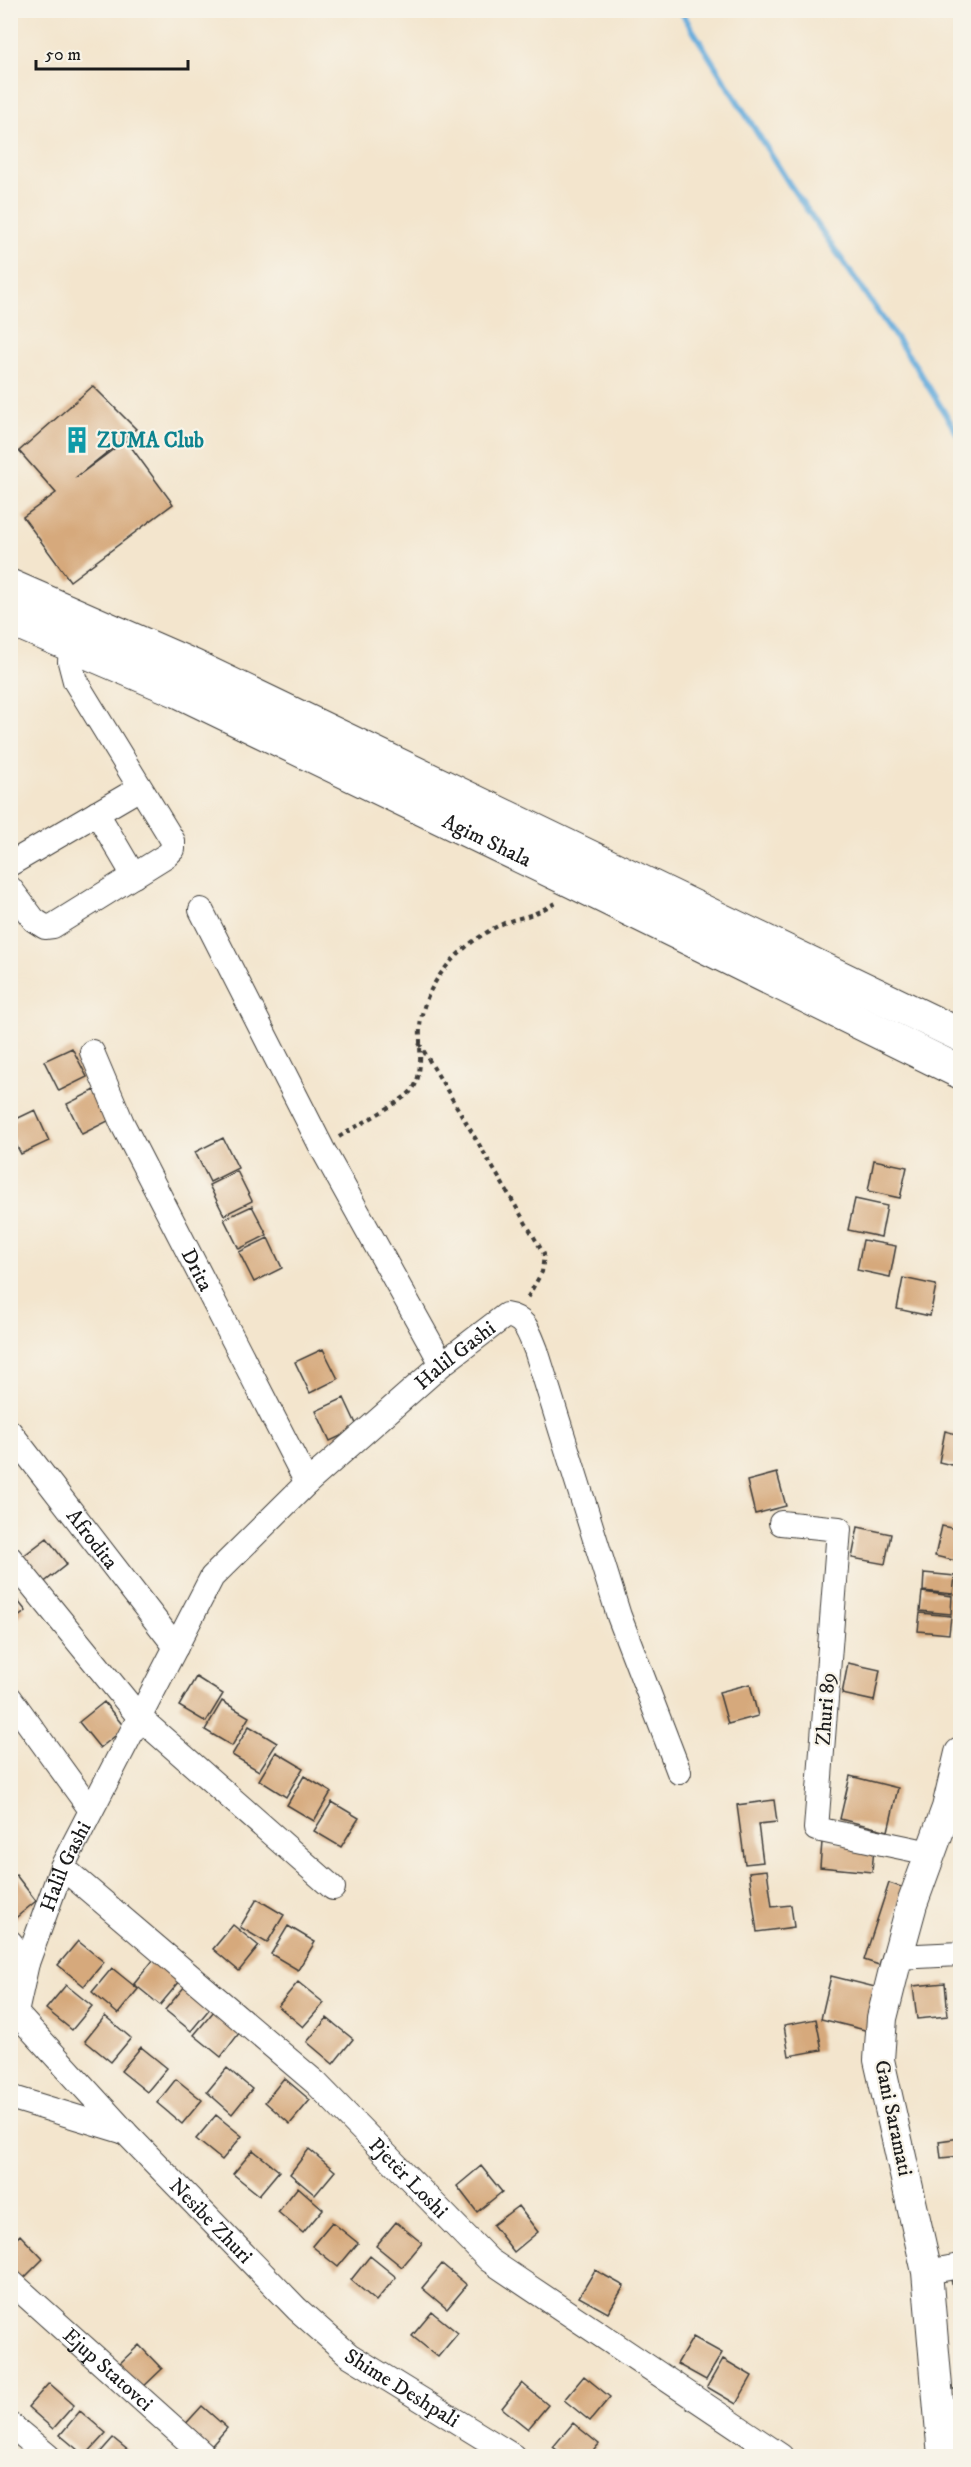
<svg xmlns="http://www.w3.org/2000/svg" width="971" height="2467" font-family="'IM FELL DW Pica',serif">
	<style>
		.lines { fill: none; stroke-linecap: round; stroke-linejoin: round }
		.stream { stroke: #65acdc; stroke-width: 6 }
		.building { fill: #d6a97b }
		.minor-casing { stroke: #3c3a37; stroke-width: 26 }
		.tertiary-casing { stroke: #3c3a37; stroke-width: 32 }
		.secondary-casing { stroke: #3c3a37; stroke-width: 35 }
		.path { stroke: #3c3a37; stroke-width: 4; stroke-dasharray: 4.5 4.5; stroke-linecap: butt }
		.minor { stroke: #fff; stroke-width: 24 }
		.tertiary { stroke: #fff; stroke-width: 30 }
		.secondary { stroke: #fff; stroke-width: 33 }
		.labels { text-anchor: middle; stroke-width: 4.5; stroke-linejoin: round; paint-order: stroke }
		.culture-label { font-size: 21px; font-weight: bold; fill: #0d838f; stroke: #f7f3e8; text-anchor: start }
		.street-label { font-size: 21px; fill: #1c1c1c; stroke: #f7f3e8 }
	</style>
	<rect width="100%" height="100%" fill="#f7f3e8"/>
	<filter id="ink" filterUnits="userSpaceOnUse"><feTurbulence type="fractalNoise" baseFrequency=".0167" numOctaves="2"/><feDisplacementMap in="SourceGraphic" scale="12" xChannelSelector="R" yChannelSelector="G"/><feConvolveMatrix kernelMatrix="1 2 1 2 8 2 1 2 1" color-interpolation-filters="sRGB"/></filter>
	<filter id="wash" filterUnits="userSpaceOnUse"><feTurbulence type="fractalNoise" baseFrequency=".008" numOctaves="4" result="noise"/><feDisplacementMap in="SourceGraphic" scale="24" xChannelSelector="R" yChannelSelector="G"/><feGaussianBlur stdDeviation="1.35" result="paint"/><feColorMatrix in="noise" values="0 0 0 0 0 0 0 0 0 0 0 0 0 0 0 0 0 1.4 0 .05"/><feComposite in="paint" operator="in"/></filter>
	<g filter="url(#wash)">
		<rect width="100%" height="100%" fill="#f3e5cd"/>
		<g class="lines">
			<path class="stream" d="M680 10 790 185 917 368 960 438"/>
		</g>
		<g id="blocks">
			<path class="building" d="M93 386 136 429 75 478 126 440 173 504 70 581 23 517 56 493 19 451Z
				M72 1048 87 1077 59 1091 44 1061Z
				M95 1090 110 1120 82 1134 67 1104Z
				M35 1110 49 1141 21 1154 10 1133V1122Z
				M223 1138 238 1168 210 1182 195 1152Z
				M874 1160 907 1167 900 1198 868 1191Z
				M237 1171 252 1201 224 1215 209 1185Z
				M855 1199 887 1206 881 1237 848 1230Z
				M252 1206 267 1235 239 1249 224 1219Z
				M268 1238 282 1268 254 1282 239 1252Z
				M863 1240 896 1246 890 1277 857 1270Z
				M903 1278 936 1285 930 1316 897 1309Z
				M323 1349 338 1379 310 1393 295 1362Z
				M344 1398 358 1428 330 1441 316 1411Z
				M945 1431 960 1435V1467L939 1462Z
				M777 1473 786 1506 755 1514 747 1481Z
				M942 1526 960 1530V1562L935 1556Z
				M858 1527 891 1534 885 1564 852 1558Z
				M47 1538 67 1564 42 1584 22 1557Z
				M924 1573 955 1576 953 1594 923 1591Z
				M10 1591 26 1611 10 1623Z
				M922 1592 952 1596 951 1614 920 1611Z
				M920 1613 951 1616 949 1634 918 1631Z
				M848 1663 880 1670 874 1701 842 1694Z
				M196 1677 223 1694 206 1722 179 1706Z
				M750 1684 758 1716 728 1724 719 1692Z
				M222 1701 249 1717 232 1746 205 1730Z
				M104 1702 125 1728 100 1748 79 1722Z
				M249 1726 277 1743 259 1771 232 1755Z
				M276 1752 303 1768 286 1797 259 1780Z
				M304 1776 331 1792 314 1821 287 1805Z
				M850 1776 898 1788 888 1831 840 1819Z
				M774 1800 777 1822 758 1824 763 1862 745 1864 737 1805Z
				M332 1802 359 1818 341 1847 314 1831Z
				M822 1842 874 1846 872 1872 820 1867Z
				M767 1870 772 1907 791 1905 794 1927 757 1932 749 1872Z
				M16 1875 36 1901 12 1921 10 1879Z
				M889 1883 904 1888 879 1965 864 1960Z
				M257 1899 284 1915 267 1943 240 1927Z
				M233 1925 259 1946 239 1971 213 1949Z
				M288 1926 315 1942 298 1970 271 1954Z
				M78 1941 104 1962 84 1986 58 1965Z
				M154 1959 180 1981 160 2005 134 1984Z
				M112 1968 138 1989 118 2014 92 1992Z
				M831 1976 879 1988 869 2031 821 2019Z
				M298 1982 324 2003 303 2027 278 2006Z
				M945 1983 948 2016 917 2019 913 1986Z
				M66 1985 92 2006 72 2030 46 2009Z
				M185 1986 211 2007 191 2031 165 2010Z
				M214 2011 240 2032 221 2057 194 2035Z
				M105 2016 131 2038 111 2062 85 2041Z
				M327 2018 353 2039 333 2064 307 2042Z
				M816 2019 822 2050 789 2056 784 2025Z
				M141 2047 167 2068 147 2092 121 2071Z
				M227 2068 252 2089 232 2114 207 2092Z
				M284 2078 310 2100 290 2124 265 2102Z
				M176 2079 202 2100 182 2124 157 2103Z
				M216 2115 242 2136 222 2160 196 2139Z
				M960 2138V2156L941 2158 939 2141Z
				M309 2149 335 2171 315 2195 290 2174Z
				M253 2150 279 2171 259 2195 233 2174Z
				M481 2166 502 2192 477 2212 457 2186Z
				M298 2187 323 2209 303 2233 278 2212Z
				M518 2206 538 2232 514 2252 493 2225Z
				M332 2222 358 2243 338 2267 312 2246Z
				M396 2222 422 2243 402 2267 376 2246Z
				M20 2235 43 2259 21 2281 10 2271V2245Z
				M370 2256 396 2277 376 2301 351 2280Z
				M442 2264 467 2285 447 2309 422 2288Z
				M595 2270 624 2286 608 2313 579 2297Z
				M960 2277V2303L956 2304 951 2279Z
				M432 2312 458 2333 438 2357 412 2336Z
				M693 2337 722 2353 706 2380 677 2364Z
				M139 2345 162 2369 139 2391 116 2367Z
				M723 2359 752 2376 736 2404 707 2387Z
				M584 2376 610 2397 590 2421 564 2400Z
				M49 2383 74 2405 53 2429 28 2407Z
				M522 2383 548 2405 528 2429 502 2408Z
				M951 2389H960V2429H953Z
				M202 2406 227 2428 207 2451 181 2429Z
				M80 2411 106 2433 85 2456 60 2435Z
				M573 2423 599 2444 589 2456H565L553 2447Z
				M113 2438 135 2456H97Z"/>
		</g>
	</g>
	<g filter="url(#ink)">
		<use href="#blocks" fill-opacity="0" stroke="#3c3a37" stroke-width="1.5"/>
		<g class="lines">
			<defs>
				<g id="minor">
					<path d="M97 813 134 876"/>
					<path d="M10 864 140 788"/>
					<path d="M10 888 34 920 45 927 53 926 167 855 173 849V841L75 681 70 662 71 645"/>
					<path d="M201 910 322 1148 442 1364"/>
					<path id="s1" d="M92 1052 122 1123 307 1483"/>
					<path id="s2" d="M10 1432 176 1647"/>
					<path d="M781 1523 839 1529 816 1829 930 1853"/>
					<path d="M10 1558 140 1718 333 1888"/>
					<path d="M10 1698 91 1810"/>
					<path id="s3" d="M62 1867 316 2083 489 2260 781 2456"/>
					<path d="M10 1942 27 1963"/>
					<path d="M897 1957 960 1954"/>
					<path id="s4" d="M16 2013 125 2132 297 2309 349 2355 513 2456"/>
					<path id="s5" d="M10 2022 16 2013 27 1963 62 1867 212 1577 307 1483 442 1364 506 1315C526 1318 529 1333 536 1350L619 1616 679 1772"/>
					<path d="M10 2097 125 2132"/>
					<path d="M927 2272 960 2266"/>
					<path id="s6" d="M10 2281 205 2456"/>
					<path d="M12 2426 48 2456"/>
				</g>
				<path id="tertiary" d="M943 2456 927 2272 879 2060 882 2018 895 1966 912 1904 947 1808 960 1753"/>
				<g id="secondary">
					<path d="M10 586 193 666 960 1035"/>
					<path id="s7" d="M10 619 178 691 576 883 960 1072"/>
				</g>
			</defs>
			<use href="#minor" class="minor-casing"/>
			<use href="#tertiary" class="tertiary-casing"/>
			<use href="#secondary" class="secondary-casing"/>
			<path class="path" d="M419 1043 544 1254 542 1272 526 1300
				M339 1137C353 1128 405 1100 412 1090 424 1075 419 1045 420 1027 424 982 459 946 498 926 509 920 522 918 533 914 541 911 549 906 558 902"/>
			<use href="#minor" class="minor"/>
			<use href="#tertiary" class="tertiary"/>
			<use href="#secondary" class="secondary"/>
		</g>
	</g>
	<defs>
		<symbol id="building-bare" viewBox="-9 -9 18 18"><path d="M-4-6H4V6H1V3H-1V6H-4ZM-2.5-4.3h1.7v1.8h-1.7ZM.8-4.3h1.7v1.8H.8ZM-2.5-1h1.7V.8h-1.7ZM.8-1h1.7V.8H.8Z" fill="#0f9aa8" stroke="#f7f3e8" stroke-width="2.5" paint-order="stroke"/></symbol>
	</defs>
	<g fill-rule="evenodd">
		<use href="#building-bare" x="58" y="421" width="38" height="38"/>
	</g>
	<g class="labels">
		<g class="culture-label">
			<text x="97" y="447">ZUMA Club</text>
		</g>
		<g class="street-label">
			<text dy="7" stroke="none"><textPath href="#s7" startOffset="526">Agim Shala</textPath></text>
			<text dy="7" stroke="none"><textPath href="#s1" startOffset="242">Drita</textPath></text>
			<text dy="7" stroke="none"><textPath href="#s5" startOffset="820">Halil Gashi</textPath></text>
			<text dy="7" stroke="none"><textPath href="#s2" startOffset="135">Afrodita</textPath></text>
			<text transform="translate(825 1709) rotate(-86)" y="7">Zhuri 89</text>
			<text dy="7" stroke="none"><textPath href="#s5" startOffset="166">Halil Gashi</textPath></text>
			<text transform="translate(894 2118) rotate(78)" y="7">Gani Saramati</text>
			<text dy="7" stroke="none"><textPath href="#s3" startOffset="466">Pjetër Loshi</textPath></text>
			<text dy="7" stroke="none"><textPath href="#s4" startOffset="285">Nesibe Zhuri</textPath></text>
			<text dy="7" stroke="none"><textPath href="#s6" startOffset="132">Ejup Statovci</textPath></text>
			<text dy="7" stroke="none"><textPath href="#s4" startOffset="540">Shime Deshpali</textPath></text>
		</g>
	</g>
	<rect width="971" height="2467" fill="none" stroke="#f7f3e8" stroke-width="36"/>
	<path d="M36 60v9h152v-9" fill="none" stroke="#1c1c1c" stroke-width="3"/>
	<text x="45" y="60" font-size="18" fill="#1c1c1c" stroke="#f7f3e8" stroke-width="4.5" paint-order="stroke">50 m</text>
</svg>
